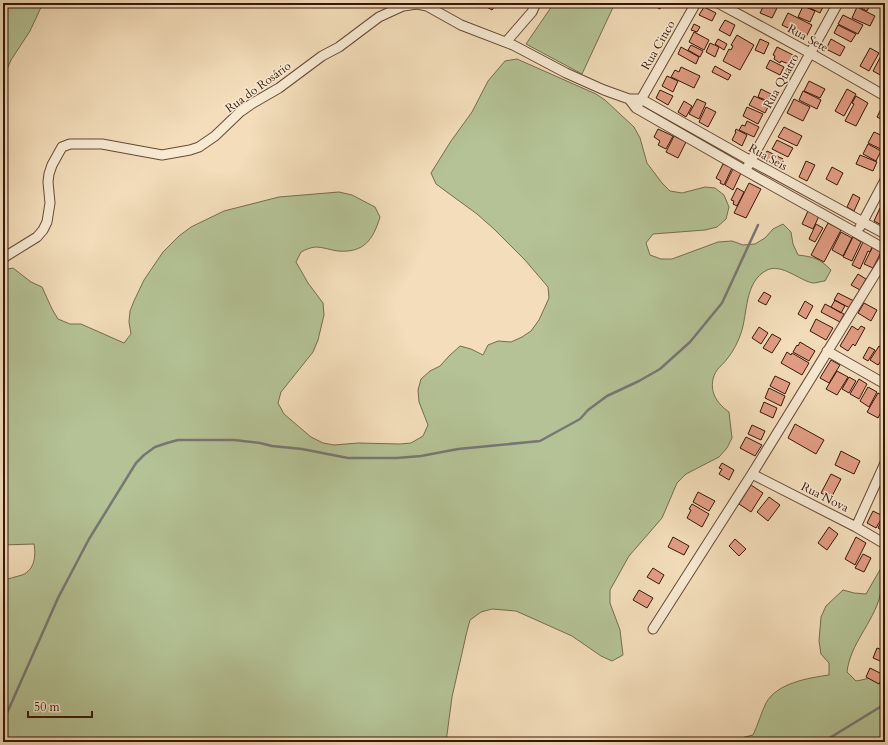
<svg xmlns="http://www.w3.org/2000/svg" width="888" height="745" font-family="Cardo,serif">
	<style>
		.green { fill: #b4c295; stroke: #766c4e }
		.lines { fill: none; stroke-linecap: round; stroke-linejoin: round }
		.stream { stroke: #787774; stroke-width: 2.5 }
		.building { fill: #e29d85; stroke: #381607 }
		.minor-casing { stroke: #674834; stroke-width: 11 }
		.minor { stroke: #f7e9d2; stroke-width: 9 }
		.labels { text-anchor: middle; stroke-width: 3; stroke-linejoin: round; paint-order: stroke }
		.street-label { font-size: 12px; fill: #381607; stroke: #f7e9d2 }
	</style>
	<rect width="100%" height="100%" fill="#f3ddba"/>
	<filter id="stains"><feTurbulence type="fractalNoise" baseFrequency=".005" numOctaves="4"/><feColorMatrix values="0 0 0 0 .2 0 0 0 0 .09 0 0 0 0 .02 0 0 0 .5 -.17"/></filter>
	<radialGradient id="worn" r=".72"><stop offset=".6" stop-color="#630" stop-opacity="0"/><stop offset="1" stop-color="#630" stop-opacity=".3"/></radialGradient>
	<path class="green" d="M3 3H43L30 31 11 60 3 79Z
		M554 3H615L582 74 526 44Z
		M517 59 596 94 605 100 634 127 640 138 647 163 662 183 670 191 682 193 705 187 715 188 724 195 729 207 726 219 717 227 705 230 653 234 646 243 650 255 661 259H672L718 242 732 241 743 245 755 244 765 238 773 229 783 224 791 232 793 244 798 255C814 257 819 258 831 270L825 281C822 281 817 283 813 283 800 281 782 263 767 270 744 282 748 313 741 333 738 342 733 352 727 359 721 367 716 368 713 379 710 394 718 404 729 412L732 438 727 448 719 457 686 474 677 483 662 518 629 556 610 590V603L620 630 623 655 612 661 601 656 572 636 516 611 492 609 481 612 470 620 467 631 452 697 446 742H3V581C9 578 16 577 22 575 35 570 36 555 34 544L3 545V270L13 268 31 282 42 287 52 309 58 319 70 324H81L124 343 131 334 129 322 130 311 134 301 144 280 163 252 179 236 191 227 224 211 279 197 339 192 352 195 375 207 380 217C373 240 364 253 338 251 330 250 323 247 316 247 311 247 305 250 301 252L296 262 308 283 323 303 324 315 318 340 313 352 281 392 278 403 284 414 311 437 323 443 334 445 358 443 400 444 411 443 423 436 428 425 419 402 418 390 421 379 430 371 440 366 449 356 460 346 471 349 483 355 488 345 498 341 511 342 522 337 531 331 539 320 549 298 548 287 525 260 494 229 477 214 436 184 431 173 451 141 472 112 488 81 505 61Z
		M881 568C881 577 882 587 880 596 873 623 850 644 847 672L856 681C867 679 876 677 885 670V742H716L722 739 733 740 753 735C758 725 761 713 766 703 777 683 808 678 829 675V663L821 654 819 641 821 617 826 606 843 590 854 593 866 594Z"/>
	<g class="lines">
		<path class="stream" d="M3 722 58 598 89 539 136 463 144 455 155 447 167 443 178 440H234L260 443 272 446 302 449 348 458H397L421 456 458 449 540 441 580 419 588 410 607 396 639 381 660 369 690 342 722 303 758 225
			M823 742 885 704"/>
	</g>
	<path class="building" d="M480 3H497L492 10Z
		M649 3H663L660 9Z
		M765 3H777L776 5 778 6 772 18 760 13Z
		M807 3H825L820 13 806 6Z
		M851 3H871L867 11Z
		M803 6 815 11 810 22 798 17Z
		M704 7 716 13 712 21 699 15Z
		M857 7 875 16 870 26 852 18Z
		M788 13 812 25 806 37 782 25Z
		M843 15 863 25 858 34 838 24Z
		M725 20 735 25 730 36 719 30Z
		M694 24 700 27 697 32 691 30Z
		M838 25 856 34 851 42 834 33Z
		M694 32 709 40 704 50 689 42Z
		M737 35 754 45 740 70 723 61 729 49 731 50 733 46 731 45Z
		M718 39 727 44 724 50 715 44Z
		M760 39 769 43 764 54 755 50Z
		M831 39 845 47 840 56 826 49Z
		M710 43 719 47 715 57 706 52Z
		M691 45 703 51 700 57 688 50Z
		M681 47 699 57 696 64 678 54Z
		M777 47 795 56 791 65 781 61 780 63 774 59 775 56 773 55Z
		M870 48 879 53 869 71 860 66Z
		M883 52 885 53V71L882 76 873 71Z
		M770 60 784 67 780 75 766 68Z
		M715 66 731 75 728 80 712 72Z
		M681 67 700 76 694 88 671 77 675 70 679 72Z
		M667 76 678 81 673 92 662 86Z
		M809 81 825 89 820 98 804 91Z
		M761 89 771 94 768 101 758 97Z
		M847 89 856 94 844 116 835 111Z
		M660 90 673 96 668 105 656 98Z
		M803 91 821 100 817 109 799 100Z
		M754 96 770 103 765 113 749 105Z
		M856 96 868 103 856 126 845 121 854 104 852 103Z
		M697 99 706 103 699 119 689 114Z
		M794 99 810 107 803 121 787 113Z
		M684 101 692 106 686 117 678 112Z
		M883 105 885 106V121L877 117Z
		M706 107 716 112 708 127 699 122Z
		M747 107 763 114 758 124 743 116Z
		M747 121 759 127 754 137 739 130 742 125 745 126Z
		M784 127 802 136 797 146 778 137Z
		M658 129 673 136 666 149 658 145 660 141 654 137Z
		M736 129 747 135 742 146 732 140 736 132H735Z
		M874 132 885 137V151L868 143Z
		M674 136 686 142 678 158 666 152Z
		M777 140 793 148 788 157 772 149Z
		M868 144 881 151 876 161 863 154Z
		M767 151 783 159 779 167 763 159Z
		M860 155 877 162 873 171 856 164Z
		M806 161 815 165 807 181 799 177Z
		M723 164 732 168 724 185 720 183 721 181 716 178Z
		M832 167 843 173 837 185 826 179Z
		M733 169 741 173 733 190 725 185Z
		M749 183 761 189 746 218 734 213Z
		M737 188 744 192 737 206 733 204 734 201 731 200Z
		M853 194 860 198 854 211 847 207Z
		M880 208 885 211V227L874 221Z
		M808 211 819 216 813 229 802 224Z
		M828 223 841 230 824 262 811 255Z
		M816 224 823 228 815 242 809 239Z
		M841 232 852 238 843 256 832 250Z
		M853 237 861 242 852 261 843 257Z
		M863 242 873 246 870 252 868 251 860 269 852 265Z
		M873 246 882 250 873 268 864 264Z
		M858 274 866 279 860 290 851 285Z
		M764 292 771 296 766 305 758 301Z
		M838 293 854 301 850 308 834 300Z
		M835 300 845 306 841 313 831 307Z
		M805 301 813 306 806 319 798 314Z
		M864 303 877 310 871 321 858 313Z
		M825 304 844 314 840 322 821 312Z
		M816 319 833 328 826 340 810 331Z
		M852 326 858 330 861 326 865 328 855 346 853 344 848 351 840 346Z
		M759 327 768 333 761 344 752 338Z
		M772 334 781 339 772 353 763 348Z
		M800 342 815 351 809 361 793 352 797 345 798 346Z
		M879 346 885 350V355L878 365 870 360Z
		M869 347 875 350 868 361 863 358Z
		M787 352 791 355 792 353 809 363 802 375 781 363Z
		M831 360 840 365 829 383 820 378Z
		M837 371 848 377 837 395 826 389Z
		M775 376 790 383 785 394 770 386Z
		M849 377 856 381 849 393 842 389Z
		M859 379 867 384 859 399 850 394Z
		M868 387 877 392 869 407 860 401Z
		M769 388 785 396 781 406 765 398Z
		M878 393 885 397V405L878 418 867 412Z
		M764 402 777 408 773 418 760 412Z
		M795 424 824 440 816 454 788 438Z
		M752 425 765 431 761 440 748 434Z
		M746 437 762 445 755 456 740 448Z
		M841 451 860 461 854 474 835 465Z
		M722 463 734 470 729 480 719 474 722 469 719 468Z
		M831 474 841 479 831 498 821 493Z
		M751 485 763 493 751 512 739 504Z
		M698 492 715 501 709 511 693 502Z
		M769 497 780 505 768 521 757 512Z
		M692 504 709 514 702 527 687 518 691 510 689 509Z
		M873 511 883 516 876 528 867 523Z
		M885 514V532L878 528Z
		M829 527 838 534 827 550 818 543Z
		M673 537 689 546 684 555 668 547Z
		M856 537 866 543 855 565 845 559Z
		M735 539 746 549 739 556 729 546Z
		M863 554 871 558 864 572 855 568Z
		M653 568 664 575 659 584 647 577Z
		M639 590 653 598 647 608 633 600Z
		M877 648 885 651V663L873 658Z
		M870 668 884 675 879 684 866 677Z"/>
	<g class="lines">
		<defs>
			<path id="minor" d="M718 3 810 53 885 96
				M506 42 532 12 536 3
				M629 99 636 108 746 171 885 249
				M639 103 696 3
				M748 166 838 3
				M860 227 885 180
				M3 258 37 237 43 230 47 222 50 203 48 182 49 174 52 165 62 147 70 144H102L162 155 190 150 199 147 215 136 240 112 253 103 279 88 322 56 339 47 379 17 403 6 417 4 427 6 461 25 513 45 566 73 604 90 629 99H641L751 161 885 234
				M827 351 885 384
				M752 474 856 527 885 544
				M856 527 885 463
				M653 629 752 474 885 258"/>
		</defs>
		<use href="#minor" class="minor-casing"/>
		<use href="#minor" class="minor"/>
	</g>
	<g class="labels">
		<g class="street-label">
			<text transform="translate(808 38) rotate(29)" y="4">Rua Sete</text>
			<text transform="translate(658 45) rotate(-60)" y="4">Rua Cinco</text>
			<text transform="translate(781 81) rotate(-61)" y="4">Rua Quatro</text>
			<text transform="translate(258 87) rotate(-36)" y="4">Rua do Rosário</text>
			<text transform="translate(768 157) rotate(29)" y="4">Rua Seis</text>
			<text transform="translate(825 497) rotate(27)" y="4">Rua Nova</text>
		</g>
	</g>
	<rect width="888" height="745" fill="none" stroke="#f3ddba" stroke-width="16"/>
	<rect x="4" y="4" width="880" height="737" fill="none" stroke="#381607" stroke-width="2"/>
	<rect x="8" y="8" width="872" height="729" fill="none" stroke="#381607"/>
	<path d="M28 711v6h64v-6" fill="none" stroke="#381607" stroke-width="2"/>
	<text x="34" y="711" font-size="12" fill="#381607" stroke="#f7e9d2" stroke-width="3" paint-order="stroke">50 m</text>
	<rect width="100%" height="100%" filter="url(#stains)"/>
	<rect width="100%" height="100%" fill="url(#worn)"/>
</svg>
